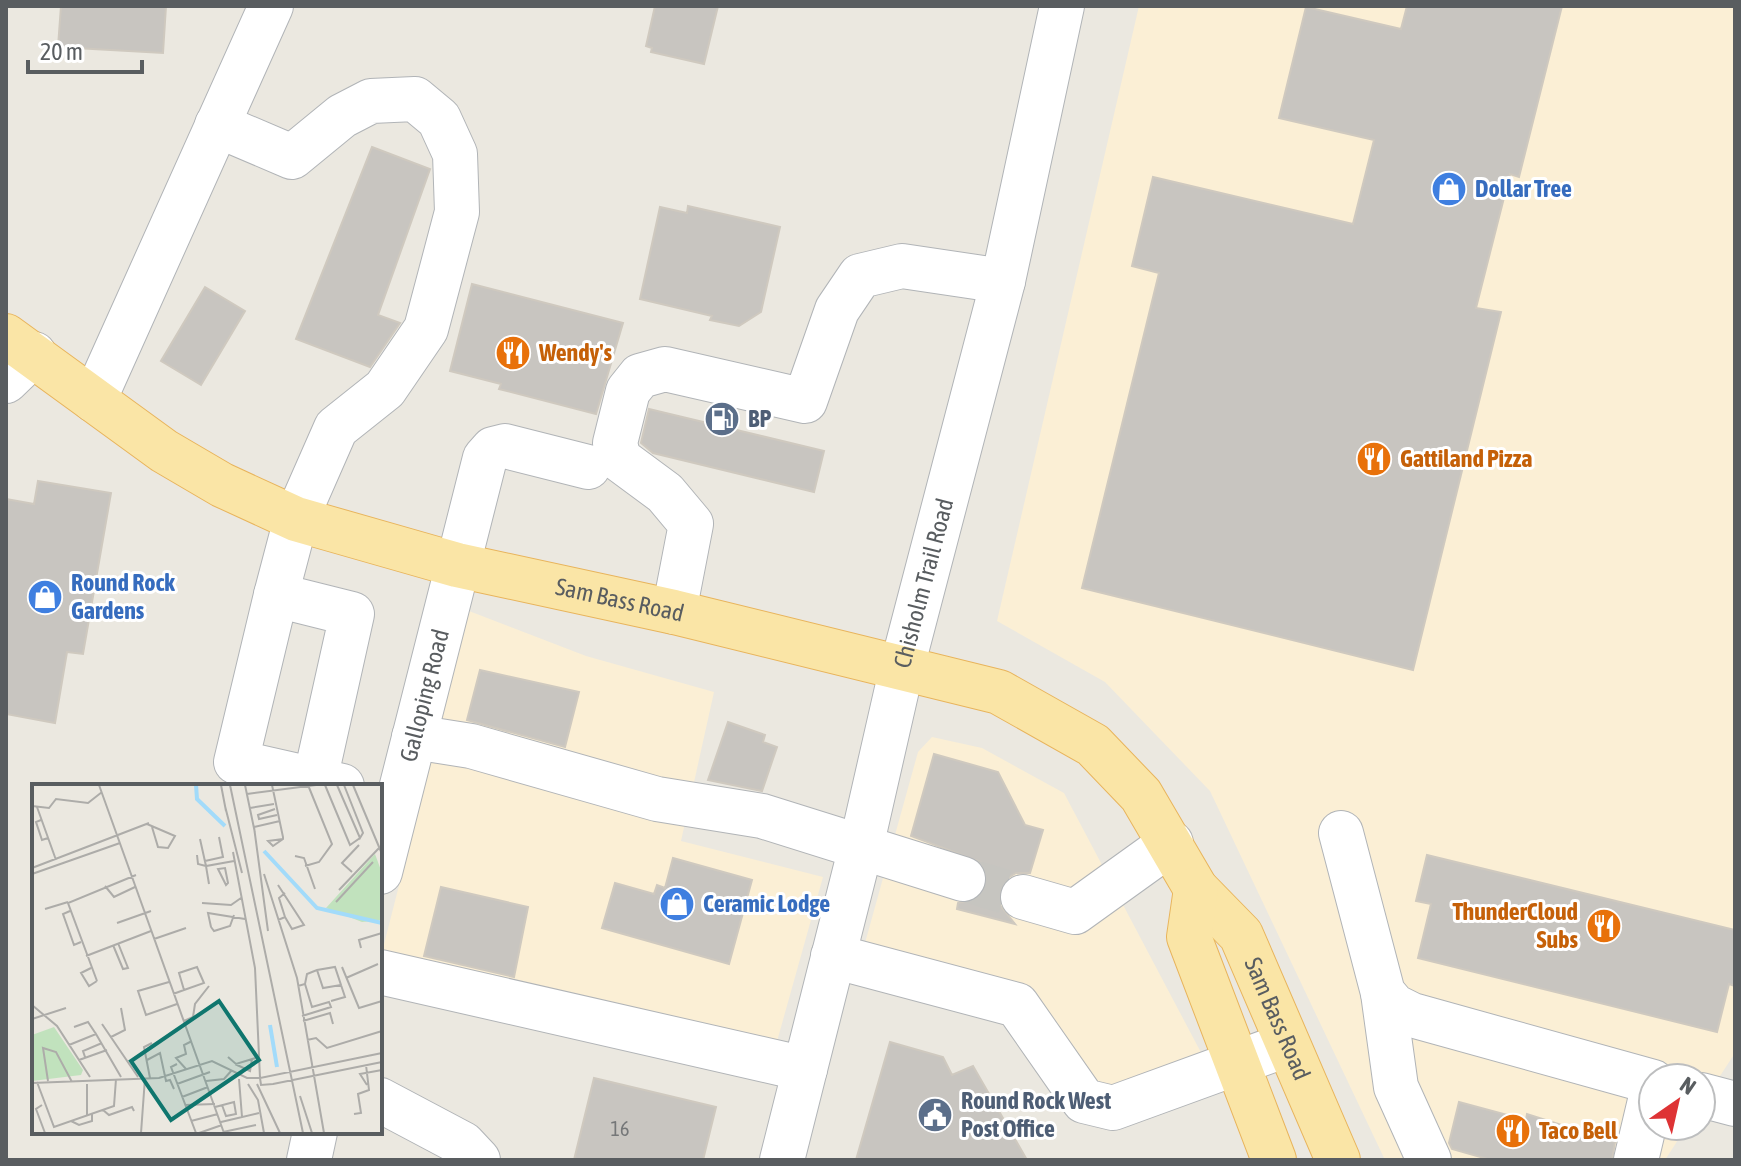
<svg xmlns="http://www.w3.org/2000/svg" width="1741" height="1166" viewBox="0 0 1741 1166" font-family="'Asap Condensed',sans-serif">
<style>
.commercial{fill:#fbefd5}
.building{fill:#c8c5c0;stroke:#cfc9bf;stroke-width:2}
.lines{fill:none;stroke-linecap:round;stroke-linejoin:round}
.minor-tunnel{stroke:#c6c5c0;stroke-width:44;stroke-dasharray:44 22;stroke-linecap:butt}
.minor-casing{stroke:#b1b4b7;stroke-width:46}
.major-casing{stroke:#e8b45c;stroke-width:46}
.minor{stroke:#fff;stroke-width:44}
.major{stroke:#fae5a6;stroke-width:44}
.labels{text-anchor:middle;stroke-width:6;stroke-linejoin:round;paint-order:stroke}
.number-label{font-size:20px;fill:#757778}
.shop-label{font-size:24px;font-weight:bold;fill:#366cbe;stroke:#fff;text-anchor:start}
.food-label{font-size:24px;font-weight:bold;fill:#c56008;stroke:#fff;text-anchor:start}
.service-label{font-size:24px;font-weight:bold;fill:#4e5e75;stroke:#fff;text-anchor:start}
.street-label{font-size:24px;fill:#595d60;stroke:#fff}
.inset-river{fill:none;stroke:#a2dbfa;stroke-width:4}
.inset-road{fill:none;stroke:#adaca9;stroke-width:2}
.view{fill:#0f766e;fill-opacity:0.15;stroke:#0f766e;stroke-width:4}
.inset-edge{fill:none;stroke:#595d60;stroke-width:4}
</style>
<rect width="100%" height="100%" fill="#ebe8e0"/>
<path class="commercial" d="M1139,6H1735V1053L1701,1105V1078H1653V1126H1687L1665,1160H1385L1210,791L1105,682L997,621Z
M469,611L586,656L714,692L681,841L823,877L776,1045L380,960Z
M932,737L982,748L1064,793L1206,1062L1096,1095L1017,989L865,943L918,752Z"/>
<path class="building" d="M61,6H166L163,53L58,47Z
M655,6H718L704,64L651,52L652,48L646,46Z
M1407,6H1562L1519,177L1510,174L1476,308L1501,312L1413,670L1082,588L1159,273L1132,266L1153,177L1353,224L1374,140L1279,118L1306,7L1401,29Z
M372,147L430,169L378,315L400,323L370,367L296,339Z
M688,206L780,227L761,312L739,326L710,320L712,316L640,299L660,207L687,213Z
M472,284L623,323L596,414L499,389L501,384L450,371Z
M205,287L245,311L201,385L161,361Z
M649,409L824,451L814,492L653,453L641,443Z
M38,481L111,493L83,654L67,652L55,723L6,714V499L34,504Z
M480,670L579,692L565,747L467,720Z
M728,722L765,735L763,742L777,747L762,791L708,780Z
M934,754L998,772L1025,825L1043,830L1030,873H1016L1006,879L999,889V904L1015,924L957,909L958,903L979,898L987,887V874L981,862L911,836Z
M1427,855L1735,930V986L1729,984L1717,1032L1418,958L1431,904L1416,901Z
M673,858L752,880L729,964L602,928L615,883L654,894L657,885L665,888Z
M441,887L528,907L514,977L424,956Z
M890,1042L943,1057L952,1075L973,1066L1027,1160H856Z
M594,1078L716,1107L703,1160H574Z
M1459,1102L1526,1120L1527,1114L1615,1142L1612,1160H1491L1452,1149L1449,1143Z"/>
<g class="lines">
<path class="minor-tunnel" d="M963,879L1023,897"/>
<defs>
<g id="minor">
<path d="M217,125L292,157L342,116L371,101L415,99L439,119L455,154L457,212L426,329L385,389L336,428L296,519L276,595L352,614L315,780"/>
<path d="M6,381L34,354"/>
<path d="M94,400L271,6"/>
<path d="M276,595L236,762L342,786"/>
<path d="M674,612L691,524L665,493L619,459L615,443L628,391L640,376L665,369L805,401L837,310L860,276L902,266L1003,281"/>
<path d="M414,737L471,746L657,799L762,816L963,879"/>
<path d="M1341,833L1383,993L1394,1006L1412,1015L1653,1082"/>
<path id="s1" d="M380,872L485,458L493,449L505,446L588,467"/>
<path d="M1023,897L1075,912L1171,843"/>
<path d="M833,956L1017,1005L1084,1101L1113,1108L1286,1045"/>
<path d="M380,972L805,1069"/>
<path d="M1383,993L1396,1087L1429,1160"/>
<path d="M1701,1095L1735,1104"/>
<path d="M380,1100L463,1144L478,1160"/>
<path d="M309,1160L315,1132"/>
<path id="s2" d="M782,1160L861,847L902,667L1003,281L1062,6"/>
<path d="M1636,1160L1653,1088"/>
</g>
<g id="major">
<path id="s3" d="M6,336L164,451L222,485L296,519L457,565L674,612L999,692L1093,745L1141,795L1196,889L1241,935L1338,1160"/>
<path d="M1196,889L1189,937L1274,1160"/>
</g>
</defs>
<use href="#minor" class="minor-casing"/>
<use href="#major" class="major-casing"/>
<use href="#minor" class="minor"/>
<use href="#major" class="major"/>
</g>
<defs>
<symbol id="shop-disc" viewBox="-11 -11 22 22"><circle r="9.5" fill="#3f7fe0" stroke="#fff"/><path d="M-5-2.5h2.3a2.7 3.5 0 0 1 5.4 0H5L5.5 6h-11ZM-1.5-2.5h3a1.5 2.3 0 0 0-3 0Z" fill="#fff"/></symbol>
<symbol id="restaurant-disc" viewBox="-11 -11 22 22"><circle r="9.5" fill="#e8710a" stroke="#fff"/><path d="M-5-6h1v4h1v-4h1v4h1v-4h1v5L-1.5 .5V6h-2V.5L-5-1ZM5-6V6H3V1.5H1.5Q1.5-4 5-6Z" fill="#fff"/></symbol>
<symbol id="fuel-disc" viewBox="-11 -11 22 22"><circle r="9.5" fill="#5c6f8a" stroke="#fff"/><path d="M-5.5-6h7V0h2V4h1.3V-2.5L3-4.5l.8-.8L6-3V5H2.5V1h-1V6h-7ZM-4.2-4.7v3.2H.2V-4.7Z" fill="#fff"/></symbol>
<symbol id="civic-disc" viewBox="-11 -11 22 22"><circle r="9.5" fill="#5c6f8a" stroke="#fff"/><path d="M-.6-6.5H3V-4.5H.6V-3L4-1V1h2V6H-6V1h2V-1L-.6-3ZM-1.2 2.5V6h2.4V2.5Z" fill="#fff"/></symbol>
</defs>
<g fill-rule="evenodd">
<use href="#shop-disc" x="1429" y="169" width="40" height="40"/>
<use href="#restaurant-disc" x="493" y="333" width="40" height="40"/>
<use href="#fuel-disc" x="702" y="399" width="40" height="40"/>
<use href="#restaurant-disc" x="1354" y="439" width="40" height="40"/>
<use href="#shop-disc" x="25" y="577" width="40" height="40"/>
<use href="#shop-disc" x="657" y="884" width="40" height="40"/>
<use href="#restaurant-disc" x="1584" y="906" width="40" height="40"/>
<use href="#civic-disc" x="915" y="1095" width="40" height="40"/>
<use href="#restaurant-disc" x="1493" y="1111" width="40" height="40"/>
</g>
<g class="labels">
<g class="number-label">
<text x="620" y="1136">16</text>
</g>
<g class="shop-label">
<text x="1475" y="197">Dollar Tree</text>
<text x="71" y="591">Round Rock<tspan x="71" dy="28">Gardens</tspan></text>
<text x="703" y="912">Ceramic Lodge</text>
</g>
<g class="food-label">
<text x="539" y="361">Wendy's</text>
<text x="1400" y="467">Gattiland Pizza</text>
<text x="1578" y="920" text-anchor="end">ThunderCloud<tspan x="1578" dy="28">Subs</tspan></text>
<text x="1539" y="1139">Taco Bell</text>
</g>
<g class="service-label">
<text x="748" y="427">BP</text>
<text x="961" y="1109">Round Rock West<tspan x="961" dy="28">Post Office</tspan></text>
</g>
<g class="street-label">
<text dy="8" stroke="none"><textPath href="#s2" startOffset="594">Chisholm Trail Road</textPath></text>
<text dy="8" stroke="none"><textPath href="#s3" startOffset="678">Sam Bass Road</textPath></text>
<text dy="8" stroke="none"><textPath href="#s1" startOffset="182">Galloping Road</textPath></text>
<text dy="8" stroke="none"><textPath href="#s3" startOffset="1510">Sam Bass Road</textPath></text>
</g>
</g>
<g transform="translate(32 784)">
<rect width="350" height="350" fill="#ebe8e0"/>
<path d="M343,70L350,89V136L330,138L294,124ZM22,243L51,286L49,291L0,297V251Z" fill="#c1e2bd"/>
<path class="inset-river" d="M164,1L165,15L193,42M232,67L285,124L350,139M238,241L245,283"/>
<path class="inset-road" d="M67,1L192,349M189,1L194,27M198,1L271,349M213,1L223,49M240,1L251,53V55L241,62L236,57L251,55M293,1L318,61L328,54M305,1L328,54L331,49L312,1M321,1L350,70M215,10L284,1M0,22L17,24L24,15L56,19L70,8M193,22L210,89M5,23L24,76M218,24L242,20M243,25L226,31L227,35L245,31M9,36L4,38L10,56L16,54M115,40L143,52L136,64L126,63L120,43M222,43L248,37M222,43L236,147M168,55L174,82L202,77M165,71L166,80L174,82L177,100M263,72L272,74L283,105M173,77L191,73L187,53M273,82L287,78L300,60L276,1M0,84L117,39M193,84L196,99L194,101L186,85ZM320,88L310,79L327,61M0,90L88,59M232,90L265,194L292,349M73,102L82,113L103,103M307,106L348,63M253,109L247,114L253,133M304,118L341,78M170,119L199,121L209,114M13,125L36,118M38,127L31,130L42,161L49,158M246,136L253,133L260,145L272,141L246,101M85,139L119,127M179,143L176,129L213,135M179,143L182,147L198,142L202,131M122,155L154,144M81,161L91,185L96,184L86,159M329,164L327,156L350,149M54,172L119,147M310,183L327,224L350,217M59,184L49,189L57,202L65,197M314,194L346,180M65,197L36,119L104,91M137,198L106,207L114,231L145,220M266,202L273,200L275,190L285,186L303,183L309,201L291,204L285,186M141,210L152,206L172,199L165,183L147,189L152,206M299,217L313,213L309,201M0,221L25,242L58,293M270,232L299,223L297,218L280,223L273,200M0,235L34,224M152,237L161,233L163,220L177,202M271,237L298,229L301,240M70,240L106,293M42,243L56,238L64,250M79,253L93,246L89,224M275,256L284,254L295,264L350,247M37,261L64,250L89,293M350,269L228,294L229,301L241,300L350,278M53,273L51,267L70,259M196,273L204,280L227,273M47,276L75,266M115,276L128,269L134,297L138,296L142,305M145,280L139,283L164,349M203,280L218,287L220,275M154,285L144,274L154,270L152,261L160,257M118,294L112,263L120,259M207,295L210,333M16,297L11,264L24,268L40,298M174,297L192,295L200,286M5,298L22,343L82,322L84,295M0,299L127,294L180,277L215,294H228L223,184L201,68M55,300V332M145,300L178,288M216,300L226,316L232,349M225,300L248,349M335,301L328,290L350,286M268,312L280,349M150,313L176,303M10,321L4,325L13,349M153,321L183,320M183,323L187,322L202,318L204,330L194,332L190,321M71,326L77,331L100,323L102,327M322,330L329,329L326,310L337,306L334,281M39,337L47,341L60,337V330M159,337L186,330M189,338L227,329M191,348L224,341M109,349L113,294M167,349L190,341"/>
<path class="view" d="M187,217L227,276L139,336L99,277Z"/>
<rect width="350" height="350" class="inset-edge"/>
</g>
<rect width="1741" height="1166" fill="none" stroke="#595d60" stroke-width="16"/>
<g transform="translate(1677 1102) rotate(34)"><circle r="38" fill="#ffffff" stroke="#bdbebf" stroke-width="2"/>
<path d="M0-6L14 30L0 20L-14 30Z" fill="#de3335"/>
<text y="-12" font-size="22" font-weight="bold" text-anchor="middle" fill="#595d60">N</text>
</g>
<path d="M28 60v12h114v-12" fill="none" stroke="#595d60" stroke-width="4"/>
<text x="40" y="60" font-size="24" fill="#595d60" stroke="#ffffff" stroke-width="6" paint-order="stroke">20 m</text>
</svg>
